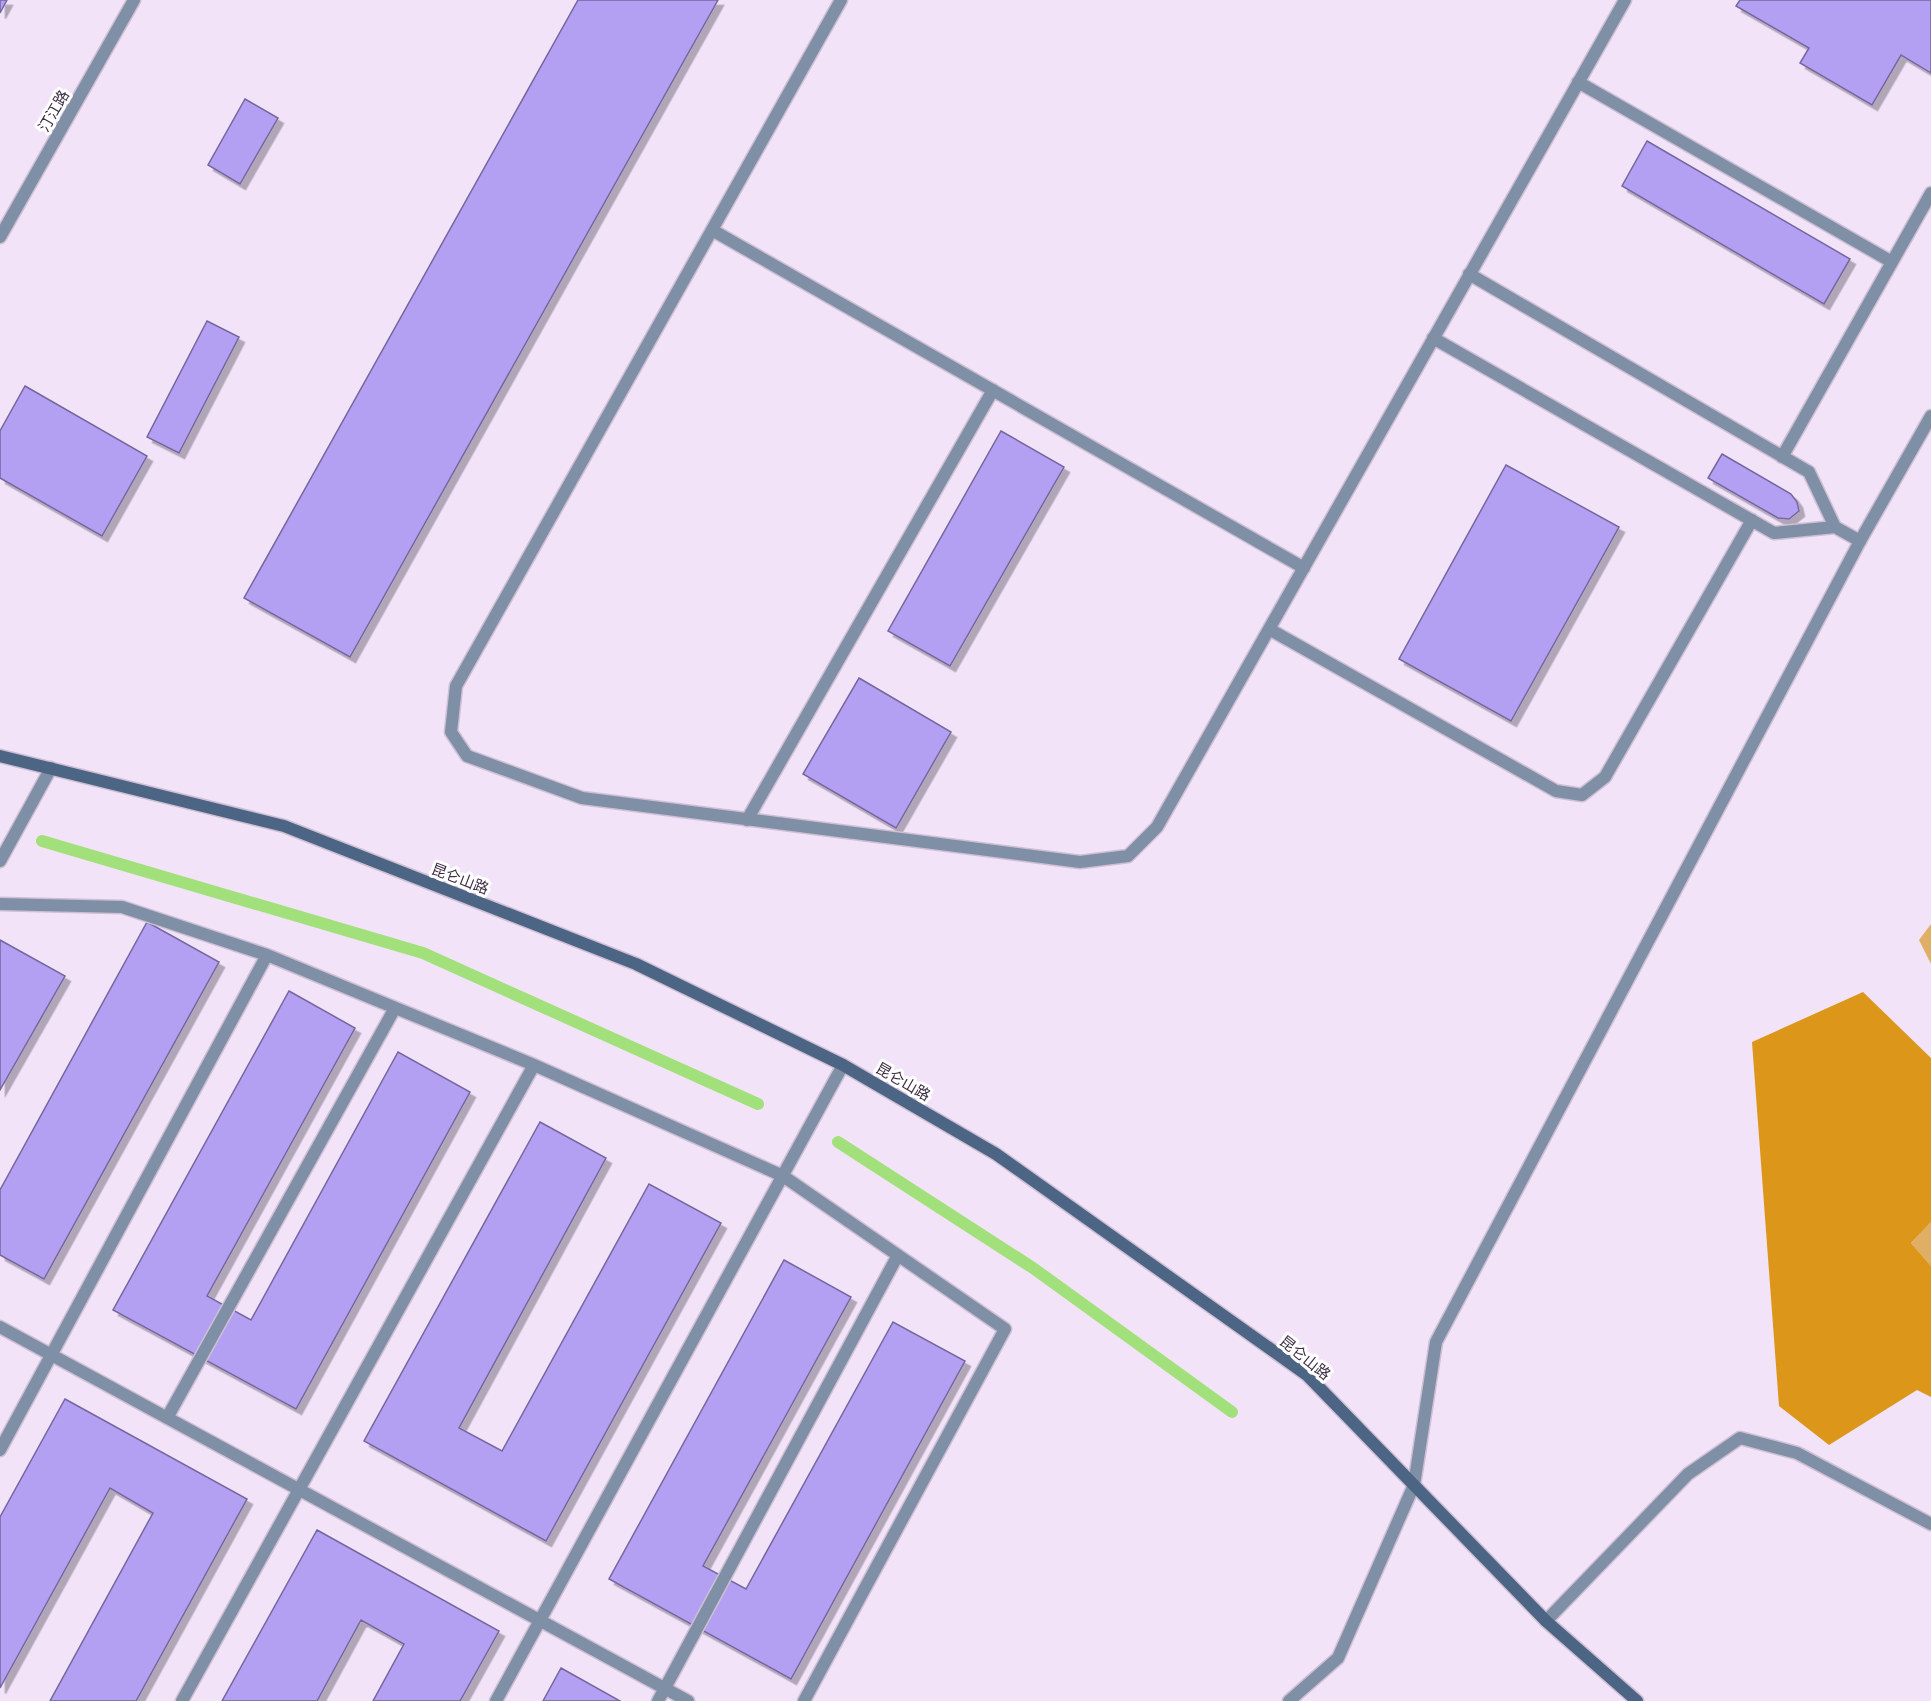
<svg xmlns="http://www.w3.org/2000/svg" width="1931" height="1701" viewBox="0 0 1931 1701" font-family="'Fira Sans','Noto Sans SC',sans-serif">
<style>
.green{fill:#e1ae65}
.forest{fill:#dc961a}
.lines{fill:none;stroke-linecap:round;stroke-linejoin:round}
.stream{stroke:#a2e07b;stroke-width:12}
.building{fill:#b4a0f2;stroke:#74679e;stroke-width:1.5;filter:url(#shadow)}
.lane-casing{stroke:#cebfd5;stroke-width:15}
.street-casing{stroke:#cebfd5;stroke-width:15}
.secondary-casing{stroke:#cebfd5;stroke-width:15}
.lane{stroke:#7f90a6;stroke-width:12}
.street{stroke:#7f90a6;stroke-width:12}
.secondary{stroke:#4d6584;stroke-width:12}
.labels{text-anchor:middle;stroke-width:6;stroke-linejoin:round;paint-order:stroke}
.street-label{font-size:15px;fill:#3d2e44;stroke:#fff}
</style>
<defs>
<filter id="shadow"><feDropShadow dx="5.5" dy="5.5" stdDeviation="0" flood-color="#0004"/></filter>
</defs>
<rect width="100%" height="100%" fill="#f2e3f9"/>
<path class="green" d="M1931,924V964L1919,940Z
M1931,1222V1266L1911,1243Z"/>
<path class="forest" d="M1863,992L1931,1058V1222L1911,1243L1931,1266V1397L1917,1390L1829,1445L1779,1406L1752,1042Z"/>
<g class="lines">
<path class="stream" d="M42,841L423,953L758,1104
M838,1142L1033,1268L1232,1412"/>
</g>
<path class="building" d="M0,0H7L0,13Z
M578,0H718L350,657L244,598Z
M1740,0H1931V73L1901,55L1872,105L1800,63L1809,48L1736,6Z
M245,99L278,118L240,184L208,165Z
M1647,141L1850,259L1824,304L1622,186Z
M207,321L239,337L179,453L147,437Z
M25,386L147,456L102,536L0,478V431Z
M1001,431L1064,467L950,666L888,631Z
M1722,454L1791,494L1797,502L1799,511L1789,519L1778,518L1708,478Z
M1506,465L1619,527L1511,721L1399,659Z
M859,678L951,732L896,828L803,774Z
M147,922L219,962L44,1279L0,1255V1190Z
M0,940L65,976L0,1090Z
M289,991L355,1028L207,1296L251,1320L398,1052L470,1092L296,1409L113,1310Z
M540,1122L606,1158L459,1428L502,1451L649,1184L721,1223L546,1541L364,1441Z
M784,1260L851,1297L703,1566L746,1589L893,1322L965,1361L791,1679L609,1579Z
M65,1399L247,1499L136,1701H50L153,1513L110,1488L0,1688V1517Z
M317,1530L499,1631L460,1701H373L404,1644L361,1620L317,1701H222Z
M561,1668L620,1701H543Z"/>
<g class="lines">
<defs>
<path id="lane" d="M841,0L456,686L451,732L467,756L582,798L1080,862L1128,856L1157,827L1625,0
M1578,82L1892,262
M712,230L1304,568
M1469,274L1809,472L1835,527
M1433,338L1774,533L1835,527L1860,541
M1782,457L1931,193
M1269,629L1556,791L1582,795L1605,777L1752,520
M747,820L993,390
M0,861L51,768
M0,904L122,907L267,955L534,1065L783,1176L1005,1329L804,1701
M0,1327L688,1701
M167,1418L395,1008
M0,1450L267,955
M182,1701L534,1065
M496,1701L843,1065
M658,1701L898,1255
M1289,1701L1338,1658L1414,1485"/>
<path id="street" d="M0,237L134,0
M1414,1485L1436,1342L1860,541L1931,416
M1546,1621L1688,1474L1740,1438L1797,1453L1931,1524"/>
<path id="secondary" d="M0,756L284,826L636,964L843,1065L996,1154L1307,1375L1546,1621L1637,1701"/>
</defs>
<use href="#lane" class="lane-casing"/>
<use href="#street" class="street-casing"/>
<use href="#secondary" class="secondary-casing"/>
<use href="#lane" class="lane"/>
<use href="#street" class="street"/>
<use href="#secondary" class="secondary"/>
</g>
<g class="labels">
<g class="street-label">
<text transform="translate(54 111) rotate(-60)" y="5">汀江路</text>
<text transform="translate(460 879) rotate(21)" y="5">昆仑山路</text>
<text transform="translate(903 1082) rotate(30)" y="5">昆仑山路</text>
<text transform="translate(1305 1358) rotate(39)" y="5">昆仑山路</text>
</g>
</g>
</svg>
